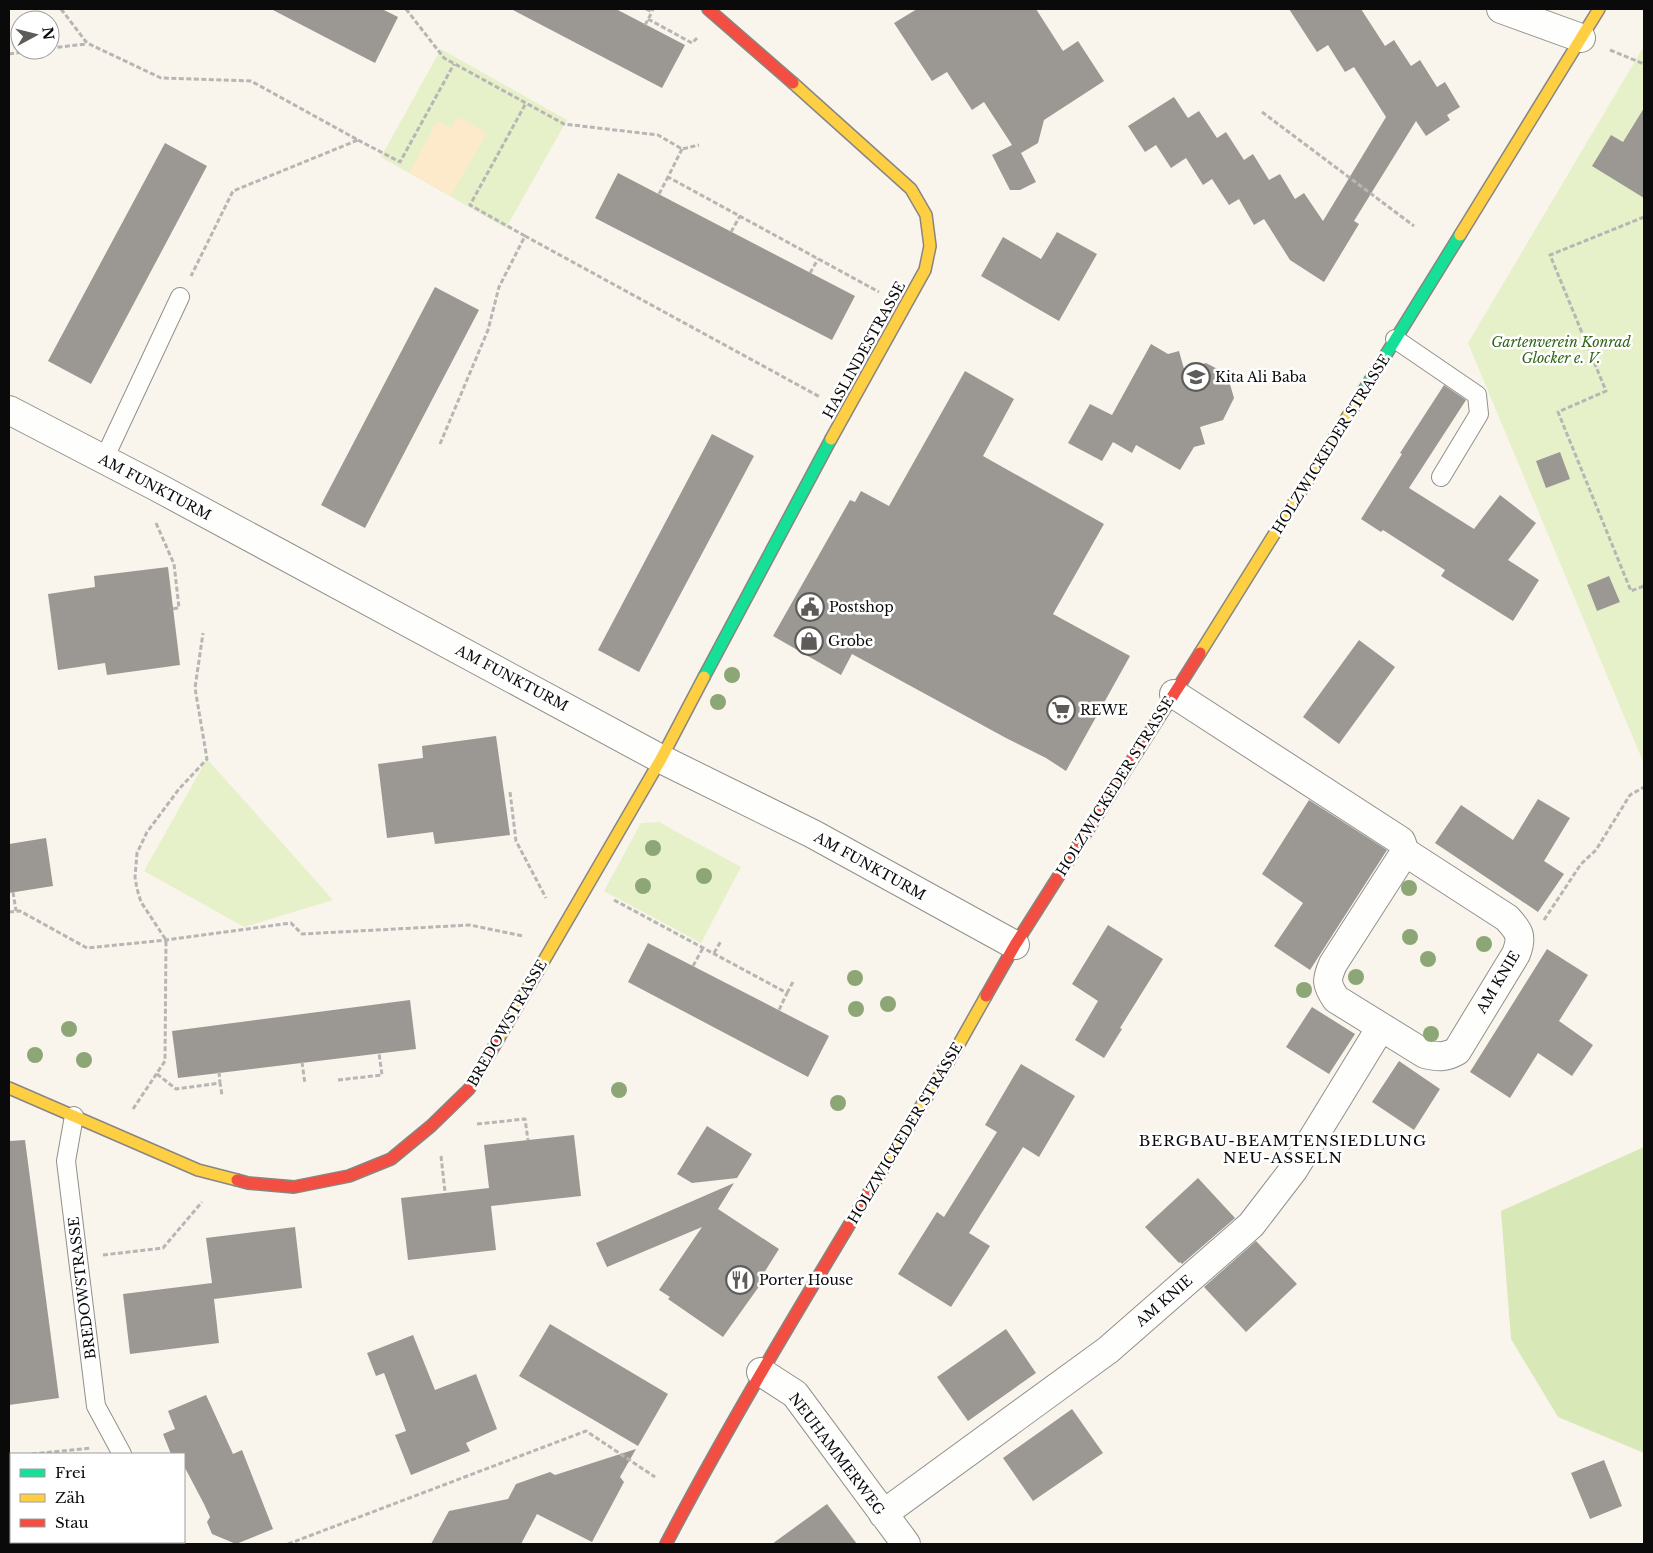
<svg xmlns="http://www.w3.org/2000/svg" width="1653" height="1553" viewBox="0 0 1653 1553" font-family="'Libre Baskerville',serif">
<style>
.green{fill:#e6f0c9}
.forest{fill:#d8e8b7}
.sand{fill:#fceaca}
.building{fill:#9b9893}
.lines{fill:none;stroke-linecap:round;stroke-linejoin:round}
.lane-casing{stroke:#92908c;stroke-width:20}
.street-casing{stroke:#92908c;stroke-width:30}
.fast-casing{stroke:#888682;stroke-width:14}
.slow-casing{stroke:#888682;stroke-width:14}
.jam-casing{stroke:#888682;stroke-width:14}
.path{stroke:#b7b6b5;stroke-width:3;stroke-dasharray:5 2.5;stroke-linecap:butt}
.lane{stroke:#fefefc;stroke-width:18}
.street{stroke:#fefefc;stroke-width:28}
.fast{stroke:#16e098;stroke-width:11}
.slow{stroke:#ffcf43;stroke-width:11}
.jam{stroke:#f24e42;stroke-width:11}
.tree{fill:#8ca676}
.labels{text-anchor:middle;stroke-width:5;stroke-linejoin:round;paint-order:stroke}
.park-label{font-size:14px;font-style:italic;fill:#326516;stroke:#fff}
.street-label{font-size:14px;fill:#0a0a0a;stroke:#fff}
.poi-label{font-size:14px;fill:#0a0a0a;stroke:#fff;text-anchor:start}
.neighbourhood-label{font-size:15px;letter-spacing:1px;fill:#0a0a0a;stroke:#fff}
</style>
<rect width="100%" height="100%" fill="#f9f5ec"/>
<path class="green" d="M1644,46V764L1468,343Z
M441,49L567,120L506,228L381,157Z
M207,759L333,900L244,927L144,871Z
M659,822L741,867L701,943L604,891L641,823Z"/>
<path class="forest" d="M1644,1147V1453L1558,1417L1511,1339L1501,1211Z"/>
<path class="sand" d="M458,117L487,133L451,196L409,173L437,121L451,128Z"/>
<path class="building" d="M271,9H382L398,17L375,63Z
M511,9H616L685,45L662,88Z
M917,9H1036L1063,51L1078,41L1104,81L1044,120L1038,143L1021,153L1036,182L1020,190H1010L992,155L1012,145L984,102L972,110L947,72L932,81L894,23Z
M1289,9H1361L1385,46L1394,40L1411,66L1420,60L1437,87L1445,82L1460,107L1447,115L1450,120L1426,136L1416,121L1354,221L1359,224L1324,282L1290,260L1264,219L1254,225L1239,199L1229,205L1212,179L1203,185L1186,158L1171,168L1156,145L1145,152L1128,126L1174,97L1188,118L1199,111L1217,138L1226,132L1244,160L1253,154L1269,180L1280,174L1295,199L1304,193L1323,221L1386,117L1354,67L1345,72L1328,45L1317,52Z
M1644,108V198L1592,166L1611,135L1623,142Z
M165,143L207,166L91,384L48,361Z
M618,173L855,296L832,340L595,218Z
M1057,232L1097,254L1059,321L981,276L1003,237L1041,259Z
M435,287L479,310L365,528L321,505Z
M1151,344L1168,354L1179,351L1184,369L1206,363L1227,374L1234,398L1223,420L1200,427L1205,444L1194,447L1180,470L1136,445L1132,453L1113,442L1102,461L1068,443L1090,404L1112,415Z
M965,371L1014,399L983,456L1104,524L1053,614L1130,656L1066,771L1046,758L1006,738L852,654L841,675L773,636L850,500L855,502L861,491L889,506Z
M1444,385L1466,400L1409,488L1474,529L1500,495L1536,523L1508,560L1539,580L1513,621L1441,576L1445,570L1383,530L1381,532L1361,519L1402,454L1400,453Z
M712,434L754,456L639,672L598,650Z
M1560,452L1570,479L1546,488L1536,461Z
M168,567L180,665L107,675L105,663L58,670L48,594L95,587L94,576Z
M1609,576L1620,602L1597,611L1587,585Z
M1359,640L1395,667L1339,744L1303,717Z
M496,736L510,835L435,844L433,832L387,838L378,764L423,758L422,746Z
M1538,799L1570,818L1544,861L1564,874L1538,912L1435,843L1461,805L1513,840Z
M1309,800L1387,850L1310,970L1274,946L1303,903L1262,874Z
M46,838L53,886L9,893V844Z
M1108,925L1163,959L1120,1028L1122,1029L1104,1058L1075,1040L1098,1001L1072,984Z
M648,943L829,1036L808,1077L628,982Z
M1547,949L1588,975L1559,1021L1593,1045L1572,1076L1538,1053L1510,1098L1470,1072Z
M410,1000L416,1049L178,1078L172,1031Z
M1312,1007L1355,1034L1329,1074L1286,1047Z
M1399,1061L1440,1089L1414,1130L1372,1102Z
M1021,1064L1075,1096L1039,1157L1023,1147L969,1233L990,1246L951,1307L898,1274L937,1212L944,1217L997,1132L985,1125Z
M707,1126L752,1154L737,1178L692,1183L677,1174Z
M574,1135L581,1196L491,1206L496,1250L408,1260L401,1198L489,1188L484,1145Z
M25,1140L59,1398L9,1405V1141Z
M1198,1178L1235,1218L1182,1264L1180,1262L1179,1263L1145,1227Z
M734,1183L718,1209L779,1249L762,1276L765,1278L723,1337L668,1299L670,1297L659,1290L702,1227L607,1267L596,1243Z
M295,1227L302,1288L214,1299L219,1343L130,1354L123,1294L212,1283L206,1238Z
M1256,1241L1297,1284L1246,1332L1204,1287Z
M550,1324L668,1394L638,1446L519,1376Z
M1006,1329L1036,1373L968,1421L937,1377Z
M413,1335L435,1390L476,1374L497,1429L466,1443L470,1451L411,1475L395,1435L406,1431L384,1373L376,1376L367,1353Z
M206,1395L233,1454L242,1450L273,1529L236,1544L212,1534L207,1522L210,1517L204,1504L184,1466V1454H171L163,1434L175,1429L168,1411Z
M1072,1409L1103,1453L1033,1501L1003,1458Z
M636,1449L620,1477L624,1482L592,1542L537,1514L521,1544H431L449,1511L508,1499L516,1484L550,1472L555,1475Z
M1604,1460L1622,1506L1590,1519L1571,1473Z
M827,1504L857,1544H772Z"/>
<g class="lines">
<defs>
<path id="lane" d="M1395,339L1477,395L1479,414L1441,477
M104,459L180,297
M74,1116L66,1161L96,1406L122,1454
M170,1542L171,1544"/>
<path id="street" d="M1501,9L1581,38
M9,410L157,487L661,759L813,834L1015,945
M1174,694L1401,841L1405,852
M1405,852L1507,918C1519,931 1523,936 1516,954L1457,1051C1445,1058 1438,1057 1425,1054L1336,999C1326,984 1326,980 1333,964Z
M761,1372L795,1394L906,1544
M883,1514L1108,1350L1251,1225L1294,1169L1381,1027"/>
<path id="fast" d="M1361,395L1460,235
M704,677L831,439"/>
<path id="slow" d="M793,83L911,189L926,215L930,246L925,270L831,439
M1460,235L1599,9
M1200,653L1361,395
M496,1043L661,759L704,677
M9,1088L198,1170L237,1180
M872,1187L959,1044L986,996"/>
<path id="jam" d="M708,9L793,83
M986,996L1015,945L1200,653
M237,1180L248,1183L294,1187L349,1176L391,1159L431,1126L469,1089L496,1043
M666,1544C730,1422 801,1305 872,1187"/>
</defs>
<use href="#lane" class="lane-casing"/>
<use href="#street" class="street-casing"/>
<use href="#fast" class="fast-casing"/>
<use href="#slow" class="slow-casing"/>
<use href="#jam" class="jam-casing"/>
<path class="path" d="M61,9L87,43L161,78L251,81L358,140L233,191L191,276
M406,9L444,58L564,124L658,135L682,149L699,145
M646,9L652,12L653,9
M648,19L692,43L697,38
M645,25L652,12
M50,48L87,44
M1610,50L1644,64
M9,54L39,50
M1262,112L1414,226
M358,140L400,162L454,64
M682,149L668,177L879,292
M659,194L668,177
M1644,217L1550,255L1606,391L1558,412L1631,591L1644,586
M731,232L740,216
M525,236L470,205L526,103
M810,273L818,259
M440,444L488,330L499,287L525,236L820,397
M156,523L174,564L179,608L170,609
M510,792L516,841L546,898
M13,892L16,911
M614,900L787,993L779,1010
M9,912L20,911L87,948L166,940L291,923L302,934L470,925L523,936
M1544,920L1581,864L1596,850L1630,795L1644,787
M714,953L721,941
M693,966L703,948
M787,993L794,980
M302,1062L305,1084
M219,1072L220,1083
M157,1074L176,1089L220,1083L222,1095
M338,1080L382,1075L379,1053
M133,1109L165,1061L166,940L141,902L137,889L135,877L137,853L147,832L179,789L207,759L195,688L203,633
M477,1124L525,1119L528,1140
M441,1156L445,1192
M103,1255L163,1248L202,1202
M32,1454L91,1448
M9,1457L11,1456
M288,1544L586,1431L655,1477"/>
<use href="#lane" class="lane"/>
<use href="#street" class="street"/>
<use href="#fast" class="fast"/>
<use href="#slow" class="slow"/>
<use href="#jam" class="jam"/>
</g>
<g class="tree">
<circle cx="732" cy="675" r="8"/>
<circle cx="718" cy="702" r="8"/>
<circle cx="653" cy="848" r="8"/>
<circle cx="704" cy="876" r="8"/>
<circle cx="643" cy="886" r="8"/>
<circle cx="1409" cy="888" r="8"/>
<circle cx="1410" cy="937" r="8"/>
<circle cx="1484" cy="944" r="8"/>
<circle cx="1428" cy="959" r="8"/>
<circle cx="1356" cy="977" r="8"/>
<circle cx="855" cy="978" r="8"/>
<circle cx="1304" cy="990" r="8"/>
<circle cx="888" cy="1004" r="8"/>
<circle cx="856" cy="1009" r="8"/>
<circle cx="69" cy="1029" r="8"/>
<circle cx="1431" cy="1034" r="8"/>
<circle cx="35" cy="1055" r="8"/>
<circle cx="84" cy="1060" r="8"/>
<circle cx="619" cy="1090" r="8"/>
<circle cx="838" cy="1103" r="8"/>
</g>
<defs>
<symbol id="school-ring" viewBox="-11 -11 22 22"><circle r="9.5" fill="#fff" stroke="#5e5c59" stroke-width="1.5"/><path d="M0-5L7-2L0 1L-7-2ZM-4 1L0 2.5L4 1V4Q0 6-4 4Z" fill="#5e5c59"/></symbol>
<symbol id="civic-ring" viewBox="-11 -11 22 22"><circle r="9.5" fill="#fff" stroke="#5e5c59" stroke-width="1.5"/><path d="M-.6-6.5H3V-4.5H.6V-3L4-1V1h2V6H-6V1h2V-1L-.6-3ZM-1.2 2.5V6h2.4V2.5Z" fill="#5e5c59"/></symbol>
<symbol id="shop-ring" viewBox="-11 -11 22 22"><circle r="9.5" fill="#fff" stroke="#5e5c59" stroke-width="1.5"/><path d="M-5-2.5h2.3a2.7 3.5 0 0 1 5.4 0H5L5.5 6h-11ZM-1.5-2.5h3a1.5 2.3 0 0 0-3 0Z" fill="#5e5c59"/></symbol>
<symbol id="supermarket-ring" viewBox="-11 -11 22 22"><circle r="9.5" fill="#fff" stroke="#5e5c59" stroke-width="1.5"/><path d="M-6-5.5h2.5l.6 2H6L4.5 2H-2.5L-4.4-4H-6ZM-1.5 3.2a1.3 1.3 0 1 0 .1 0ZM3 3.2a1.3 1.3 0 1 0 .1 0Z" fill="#5e5c59"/></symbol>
<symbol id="restaurant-ring" viewBox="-11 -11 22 22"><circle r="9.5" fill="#fff" stroke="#5e5c59" stroke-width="1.5"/><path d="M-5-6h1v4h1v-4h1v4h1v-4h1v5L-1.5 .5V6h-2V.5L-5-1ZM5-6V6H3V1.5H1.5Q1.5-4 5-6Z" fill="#5e5c59"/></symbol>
</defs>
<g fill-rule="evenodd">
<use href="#school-ring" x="1180" y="361" width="32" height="32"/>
<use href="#civic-ring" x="794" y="591" width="32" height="32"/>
<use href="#shop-ring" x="793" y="625" width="32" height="32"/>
<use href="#supermarket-ring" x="1045" y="694" width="32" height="32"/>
<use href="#restaurant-ring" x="724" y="1264" width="32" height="32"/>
</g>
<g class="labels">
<g class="park-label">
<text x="1561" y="347">Gartenverein Konrad<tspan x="1561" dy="16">Glocker e. V.</tspan></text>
</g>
<g class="street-label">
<text transform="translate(864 350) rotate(-61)" y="5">HASLINDESTRASSE</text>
<text transform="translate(1331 444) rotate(-58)" y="5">HOLZWICKEDER STRASSE</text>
<text transform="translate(155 487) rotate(28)" y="5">AM FUNKTURM</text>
<text transform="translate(512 678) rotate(28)" y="5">AM FUNKTURM</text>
<text transform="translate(1115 786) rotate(-58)" y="5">HOLZWICKEDER STRASSE</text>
<text transform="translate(870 866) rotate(29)" y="5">AM FUNKTURM</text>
<text transform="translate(1498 982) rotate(-59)" y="5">AM KNIE</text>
<text transform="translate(507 1023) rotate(-60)" y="5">BREDOWSTRASSE</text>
<text transform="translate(905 1133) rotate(-59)" y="5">HOLZWICKEDER STRASSE</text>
<text transform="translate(82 1288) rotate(-97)" y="5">BREDOWSTRASSE</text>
<text transform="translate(1164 1301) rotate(-41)" y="5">AM KNIE</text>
<text transform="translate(837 1454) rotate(53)" y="5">NEUHAMMERWEG</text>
</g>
<g class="poi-label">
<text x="1215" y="382">Kita Ali Baba</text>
<text x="829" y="612">Postshop</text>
<text x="828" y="646">Grobe</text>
<text x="1080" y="715">REWE</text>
<text x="759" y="1285">Porter House</text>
</g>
<g class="neighbourhood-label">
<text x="1283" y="1146">BERGBAU-BEAMTENSIEDLUNG<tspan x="1283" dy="17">NEU-ASSELN</tspan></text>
</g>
</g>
<rect width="1653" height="1553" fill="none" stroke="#0a0a0a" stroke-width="20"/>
<rect x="10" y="1453" width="175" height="90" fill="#ffffff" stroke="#9d9d9d"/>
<rect x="20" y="1469" width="25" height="8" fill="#16e098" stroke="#9d9d9d"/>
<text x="55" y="1478" font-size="15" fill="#0a0a0a">Frei</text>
<rect x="20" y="1494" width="25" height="8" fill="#ffcf43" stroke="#9d9d9d"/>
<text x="55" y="1503" font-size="15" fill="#0a0a0a">Zäh</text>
<rect x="20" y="1519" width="25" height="8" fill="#f24e42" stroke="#9d9d9d"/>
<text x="55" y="1528" font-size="15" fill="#0a0a0a">Stau</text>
<g transform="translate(35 35) rotate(83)"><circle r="24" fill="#ffffff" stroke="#9d9d9d"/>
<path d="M0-4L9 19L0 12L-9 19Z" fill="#5e5c59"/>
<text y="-8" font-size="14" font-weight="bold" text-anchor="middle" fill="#0a0a0a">N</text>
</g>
</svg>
